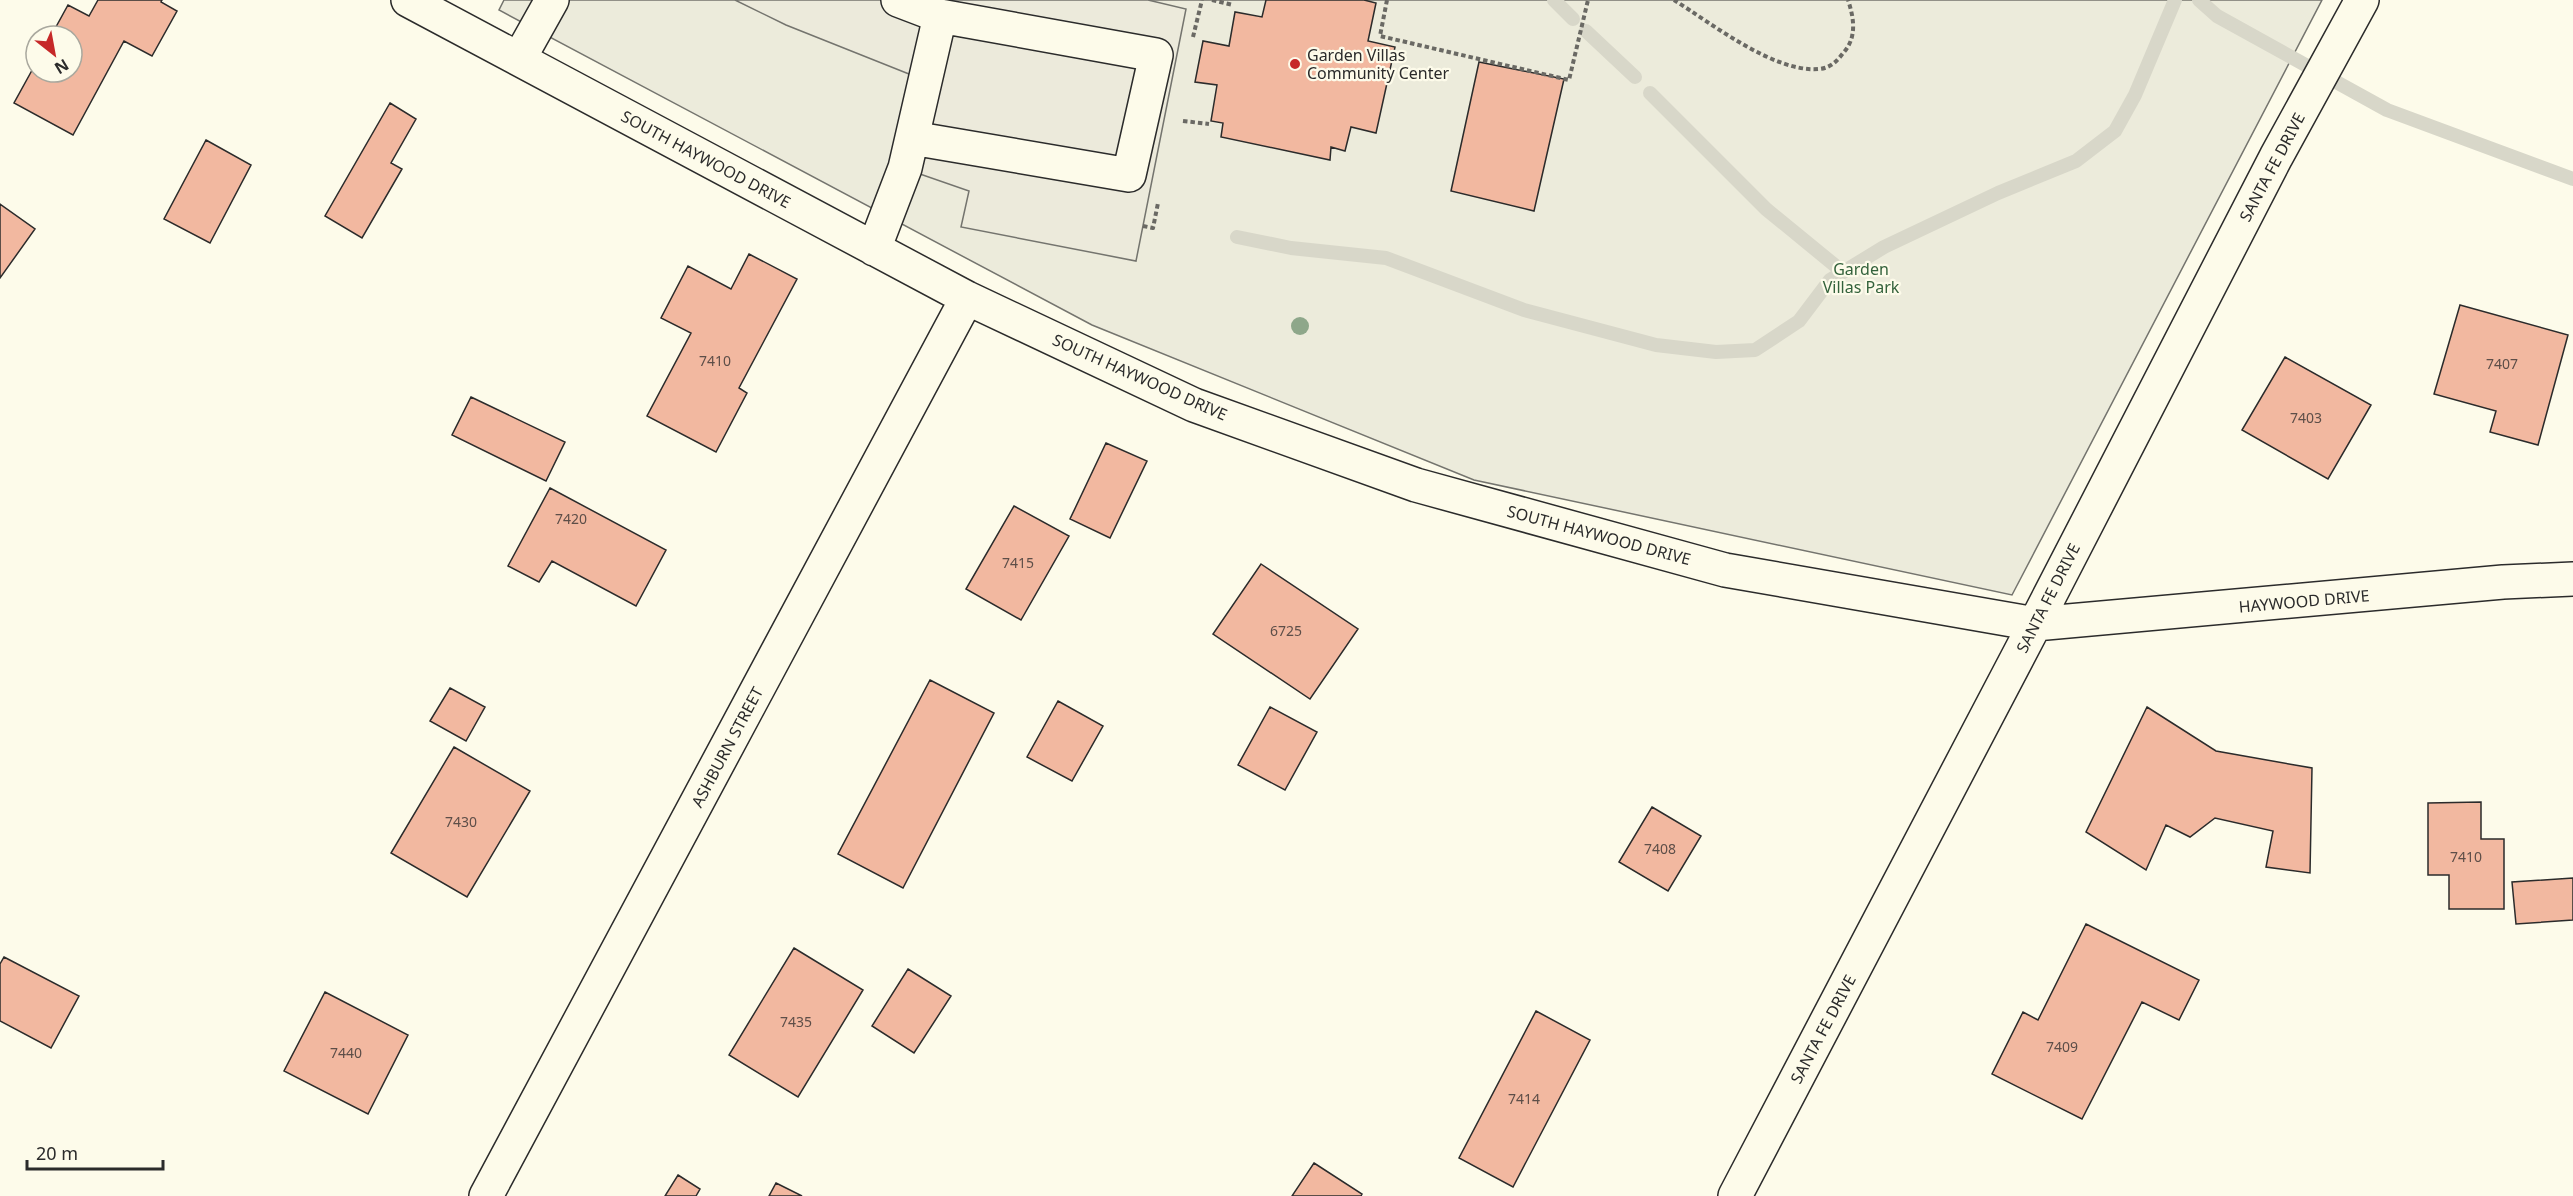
<svg xmlns="http://www.w3.org/2000/svg" width="2573" height="1196" viewBox="0 0 2573 1196" font-family="'Noto Sans',sans-serif">
<style>
.green{fill:#ecebdb;stroke:#74746e;stroke-width:1.5}
.parking{fill:#eceadb;stroke:#74746e;stroke-width:1.5}
.lines{fill:none;stroke-linecap:round;stroke-linejoin:round}
.stream{stroke:#d8d7c9;stroke-width:14}
.building{fill:#f2b8a0;stroke:#2b2b2b;stroke-width:1.5}
.minor-casing{stroke:#2b2b2b;stroke-width:36}
.path{stroke:#6a6964;stroke-width:4;stroke-dasharray:4.5 3;stroke-linecap:butt}
.minor{stroke:#fdfbea;stroke-width:33}
.tree{fill:#8ea78a}
.poi-dot{fill:#c62828;stroke:#fdfbea;stroke-width:2}
.labels{text-anchor:middle;stroke-width:4.5;stroke-linejoin:round;paint-order:stroke}
.number-label{font-size:14px;fill:#5d4e48}
.poi-label{font-size:16px;fill:#2b2b2b;stroke:#fdfbea;text-anchor:start}
.street-label{font-size:16px;fill:#2b2b2b;stroke:#fdfbea}
.park-label{font-size:16px;fill:#34623c;stroke:#fdfbea}
</style>
<rect width="100%" height="100%" fill="#fdfbea"/>
<path class="green" d="M504,0H2322L2012,595L1474,480L1092,325L499,10Z"/>
<path class="parking" d="M735,0H1148L1186,9L1136,261L961,227L969,191L894,165L914,76L786,25Z"/>
<g class="lines">
<path class="stream" d="M1554,0L1573,19
M2199,0L2217,16L2387,110L2573,179
M1586,31L1635,77
M1650,93L1766,209L1843,272
M1237,237L1291,248L1386,258L1524,310L1656,345L1716,352L1755,350L1799,321L1830,280L1884,247L1998,193L2076,161L2115,131L2135,95L2175,0"/>
</g>
<path class="building" d="M98,0H162L161,2L177,11L152,56L124,41L73,135L14,103L36,63V72H72V36H51L68,5L89,16Z
M1266,0H1364L1376,3L1368,41L1395,47L1376,133L1351,127L1345,151L1331,147L1330,160L1221,137L1223,123L1211,121L1217,85L1195,82L1203,41L1229,46L1235,12L1262,17Z
M1479,62L1564,79L1534,211L1451,191Z
M390,103L416,119L391,163L402,169L362,238L325,216Z
M206,140L251,165L210,243L164,219Z
M0,204L35,229L0,278Z
M749,254L797,279L739,388L747,393L716,452L647,416L691,333L661,318L688,266L731,289Z
M2460,305L2568,335L2538,445L2490,432L2496,411L2434,394Z
M2285,357L2371,405L2328,479L2242,430Z
M471,397L565,442L546,481L452,435Z
M1106,443L1147,461L1110,538L1070,519Z
M550,488L666,550L636,606L552,561L539,582L508,566Z
M1014,506L1069,536L1021,620L966,589Z
M1261,564L1358,629L1310,699L1213,634Z
M930,680L994,713L903,888L838,854Z
M450,688L485,707L466,741L430,721Z
M1058,701L1103,726L1072,781L1027,757Z
M1270,707L1317,732L1285,790L1238,765Z
M2147,707L2216,751L2312,768L2310,873L2266,867L2273,831L2215,818L2190,837L2166,825L2146,870L2086,832Z
M454,747L530,791L467,897L391,853Z
M2481,802V839H2504V909H2449V875H2428V803Z
M1652,807L1701,836L1668,891L1619,862Z
M2573,878V920L2516,924L2512,882Z
M2086,924L2199,980L2179,1020L2142,1002L2082,1119L1992,1074L2023,1012L2038,1020Z
M794,948L863,990L798,1097L729,1055Z
M4,957L79,996L51,1048L0,1021V964Z
M908,969L951,996L914,1053L872,1026Z
M325,992L408,1035L368,1114L284,1071Z
M1536,1011L1590,1040L1513,1187L1459,1158Z
M1314,1163L1362,1194L1361,1196H1292Z
M678,1175L700,1189L696,1196H665Z
M776,1183L802,1196H769Z"/>
<g class="lines">
<defs>
<path id="minor" d="M408,0L967,298L1194,405L1416,485L1725,570L2035,624L2503,582L2573,579
M898,0L940,16L1156,55L1129,175L912,138
M519,59L552,0
M874,249L905,168L940,16
M486,1196L967,298
M1735,1196L2035,624L2276,157L2362,0"/>
</defs>
<use href="#minor" class="minor-casing"/>
<path class="path" d="M1212,0L1233,5
M1387,0L1380,36L1569,80L1588,0
M1674,0C1711,23 1774,73 1819,69C1831,68 1837,61 1844,52C1857,37 1854,18 1848,0
M1193,37L1202,0
M1183,121L1209,124
M1143,226L1153,228L1158,203"/>
<use href="#minor" class="minor"/>
</g>
<circle class="tree" cx="1300" cy="326" r="9"/>
<circle class="poi-dot" cx="1295" cy="64" r="6"/>
<g class="labels">
<g class="number-label">
<text x="715" y="366">7410</text>
<text x="2502" y="369">7407</text>
<text x="2306" y="423">7403</text>
<text x="571" y="524">7420</text>
<text x="1018" y="568">7415</text>
<text x="1286" y="636">6725</text>
<text x="461" y="827">7430</text>
<text x="1660" y="854">7408</text>
<text x="2466" y="862">7410</text>
<text x="796" y="1027">7435</text>
<text x="2062" y="1052">7409</text>
<text x="346" y="1058">7440</text>
<text x="1524" y="1104">7414</text>
</g>
<g class="poi-label">
<text x="1307" y="61">Garden Villas<tspan x="1307" dy="18">Community Center</tspan></text>
</g>
<g class="street-label">
<text transform="translate(706 159) rotate(28)" y="6">SOUTH HAYWOOD DRIVE</text>
<text transform="translate(2272 167) rotate(-62)" y="6">SANTA FE DRIVE</text>
<text transform="translate(1140 377) rotate(24)" y="6">SOUTH HAYWOOD DRIVE</text>
<text transform="translate(1599 535) rotate(15)" y="6">SOUTH HAYWOOD DRIVE</text>
<text transform="translate(2048 598) rotate(-63)" y="6">SANTA FE DRIVE</text>
<text transform="translate(2304 601) rotate(-5)" y="6">HAYWOOD DRIVE</text>
<text transform="translate(727 747) rotate(-62)" y="6">ASHBURN STREET</text>
<text transform="translate(1823 1029) rotate(-62)" y="6">SANTA FE DRIVE</text>
</g>
<g class="park-label">
<text x="1861" y="275">Garden<tspan x="1861" dy="18">Villas Park</tspan></text>
</g>
</g>
<g transform="translate(54 54) rotate(149)"><circle r="28" fill="#fdfbea" stroke="#a9a89e" stroke-width="1.5"/>
<path d="M0-4.5L10 22L0 15L-10 22Z" fill="#c62828"/>
<text y="-9" font-size="16" font-weight="bold" text-anchor="middle" fill="#2b2b2b">N</text>
</g>
<path d="M27 1160v9h136v-9" fill="none" stroke="#2b2b2b" stroke-width="3"/>
<text x="36" y="1160" font-size="18" fill="#2b2b2b" stroke="#fdfbea" stroke-width="4.5" paint-order="stroke">20 m</text>
</svg>
